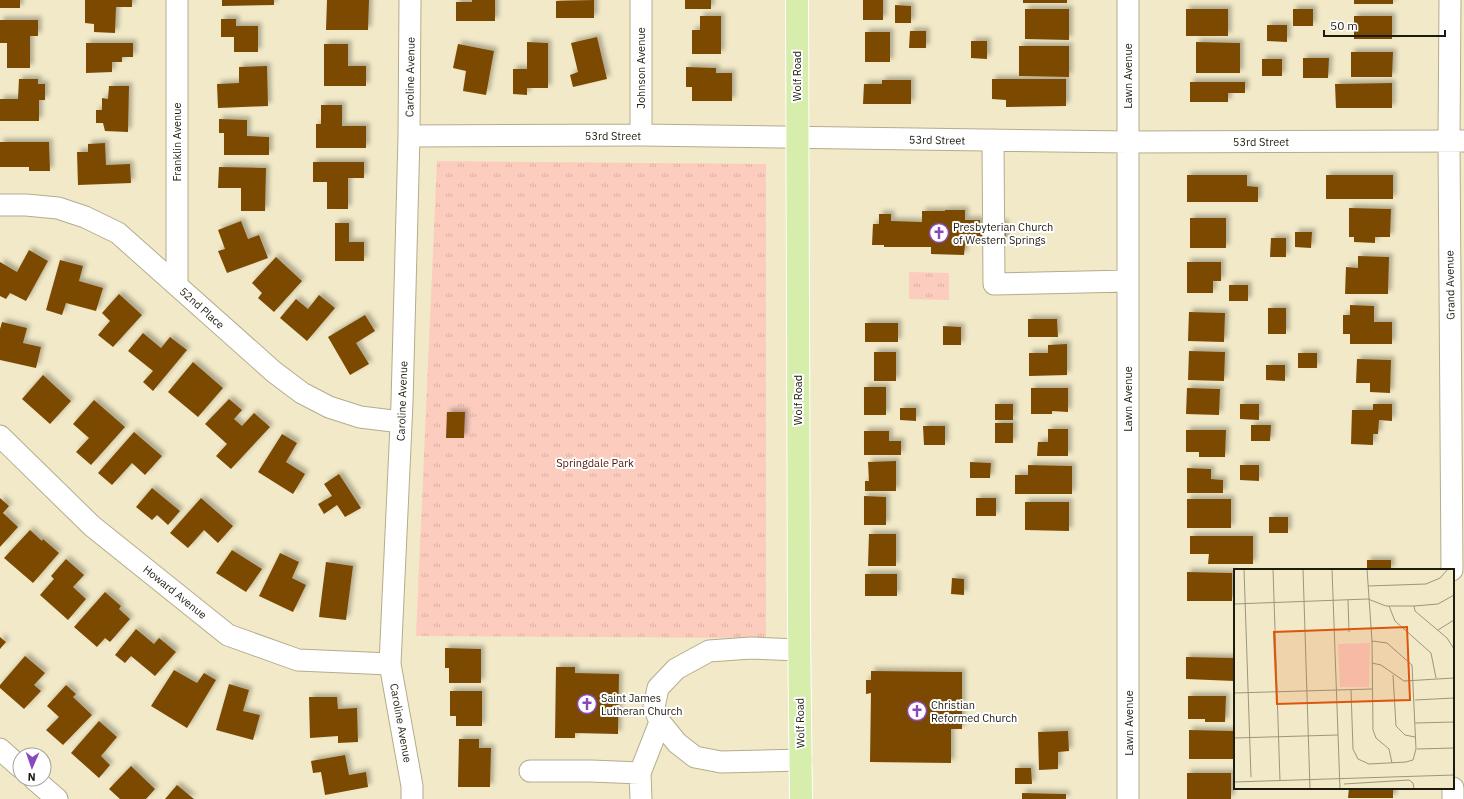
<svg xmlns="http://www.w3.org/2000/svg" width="1464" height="799" viewBox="0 0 1464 799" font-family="'IBM Plex Sans',sans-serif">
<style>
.park{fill:url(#park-tufts)}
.building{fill:#7c4900;filter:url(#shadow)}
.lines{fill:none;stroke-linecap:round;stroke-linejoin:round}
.minor-casing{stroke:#b4ac8d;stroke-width:23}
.major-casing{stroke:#fff;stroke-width:24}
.minor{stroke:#fff;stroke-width:21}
.major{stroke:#d6edac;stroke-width:22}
.labels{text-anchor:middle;stroke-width:4;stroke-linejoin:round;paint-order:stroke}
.street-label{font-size:11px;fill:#1d1a0e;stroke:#fff}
.poi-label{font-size:11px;fill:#1d1a0e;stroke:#fff;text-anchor:start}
.park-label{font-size:11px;fill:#521504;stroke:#fff}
.inset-road{fill:none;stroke:#9c967d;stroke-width:1}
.view{fill:#de560c;fill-opacity:0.15;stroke:#de560c;stroke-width:2}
.inset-edge{fill:none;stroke:#1d1a0e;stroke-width:2}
</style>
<defs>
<pattern id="park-tufts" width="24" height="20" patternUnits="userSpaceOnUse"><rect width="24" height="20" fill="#fcccbf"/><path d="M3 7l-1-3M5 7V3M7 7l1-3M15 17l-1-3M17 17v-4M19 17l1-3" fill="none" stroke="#d8afa3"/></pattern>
<filter id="shadow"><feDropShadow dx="3.5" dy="-3.5" stdDeviation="2" flood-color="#0004"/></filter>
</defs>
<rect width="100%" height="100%" fill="#f1e9c7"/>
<path class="park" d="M437,161L766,164V638L416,636Z
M909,272L949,273V300L909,299Z"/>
<path class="building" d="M0,0H20V8H0Z
M85,0H132V7H116L115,33L94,32V24L85,23Z
M222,0H274V5L222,6Z
M327,0H369L368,30H326Z
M472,0H495V21H456V2H472Z
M594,0V18H556V1Z
M685,0H711V9H685Z
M863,0H883V20H863Z
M1023,0H1067V3H1023Z
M1354,0H1393V4H1354Z
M895,5L911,6V23H895Z
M1025,9H1069V40L1025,39Z
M1186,9H1228V36H1186Z
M1293,9H1313V26H1293Z
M700,16H721V54H692V30H700Z
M1354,16H1392V39H1354Z
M221,19H236V26H258V52H234V37H221Z
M0,20H38V36H30V68H7V43H0Z
M1267,25H1287V42L1267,41Z
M910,31H926V48H909Z
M865,32H890V62H865Z
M597,37L607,79L573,87L570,75L578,72L571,43Z
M971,41H987V59L971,58Z
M527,42L548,43V88H527V95L513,94V69H527Z
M1196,42L1240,43V73H1196Z
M86,43H133V57H122V62H112V72L86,73Z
M324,44H348V66H366V86H324Z
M458,44L494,51L486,95L463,91L466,71L453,68Z
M1019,46H1069V77L1019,76Z
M1351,52H1393L1392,77H1351Z
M1303,58H1329L1328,78H1303Z
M1262,59H1282V76H1262Z
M267,66L268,106L218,108L217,84L239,83V67Z
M686,67L716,68V73H732V101H692V87H686Z
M19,79H38V84H45V100H39V121H0V99H18Z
M992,79H1066V106L1006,107V100L992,99Z
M882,80H911V104H863L864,84H882Z
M1190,82H1245V93H1228V102H1190Z
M1392,83V108H1336L1335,84Z
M109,86H129L128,132L105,131L103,123H96V110H102V98L108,99Z
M321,105H342V126H366V148H316V124H321Z
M219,119L247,120V136L269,137V155H224V133H219Z
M0,142H49L50,171H29V167H0Z
M105,143L106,165L130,164L131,183L78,185L77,152H88V144Z
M313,162H364V178H348V209H327V182H313Z
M219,167L266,168L265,211H241V188H218Z
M1187,175H1247V186L1258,187V202H1187Z
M1326,175H1393V199H1326Z
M1349,208L1391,209L1390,237H1375V243L1354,242V237H1349Z
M945,210H965V220H980V223H1005L1006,241H980L979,245H965L964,255L931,254V247H884V245H872L873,224H879V214H891V221L922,222V211H945Z
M1190,218H1226V248H1190Z
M241,221L248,239L259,235L268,258L227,273L218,251L225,249L218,230Z
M335,223H349V242H364V261H335Z
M1295,232H1312L1311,248L1295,247Z
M1271,238H1286V257H1270Z
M29,250L48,261L26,301L10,293L6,299L0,296V262L17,272Z
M1358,256L1389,257L1388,294H1345L1346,267L1358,268Z
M276,257L302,281L274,312L258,298L262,293L252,283Z
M60,260L83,266L79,281L103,288L96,311L66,303L62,315L46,310Z
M1187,262H1221V281H1213V293H1187Z
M1229,285H1248V301H1229Z
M119,294L142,315L113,347L98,335L110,321L102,313Z
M319,295L335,308L307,341L280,318L296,299L308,309Z
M1350,305L1374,306V322H1392V344H1350V334H1343V315H1350Z
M1268,308H1286V334H1268Z
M1189,312L1225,313L1224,342L1188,341Z
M365,315L375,331L356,343L369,364L350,375L328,337Z
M1028,319H1057L1058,337H1028Z
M2,322L27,328L23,343L41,347L36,368L0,360V329Z
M865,323H898V342H865Z
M943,326L961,327V345H943Z
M143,333L161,348L170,337L187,350L153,391L143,382L153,371L128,351Z
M1067,344V375L1029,376V353H1048V345Z
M1189,351L1225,352L1224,381L1188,380Z
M874,352H896V381H874Z
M1298,353H1317V368H1298Z
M1357,359L1391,360L1390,393L1370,392V383H1356Z
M193,362L223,388L198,417L168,392Z
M1266,365H1285V381L1266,380Z
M43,375L71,401L50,424L22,399Z
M864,387H886V415H864Z
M1031,388H1068V412L1052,411V414H1031Z
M1187,388L1220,389L1219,415L1186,414Z
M229,399L242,410L234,419L242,426L254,413L270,427L231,469L216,456L227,444L205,424Z
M94,400L125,427L91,465L76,452L89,438L73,424Z
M995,404H1013V420H995Z
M1240,404H1259V420L1240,419Z
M1373,404H1392V421L1379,420L1378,434H1373V445L1351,444L1352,410H1373Z
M900,408H916V421L900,420Z
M447,412H465L464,438H446Z
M995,423H1013V443H995Z
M1251,425H1271L1270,441H1251Z
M923,426H945V445H924Z
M1048,429H1068V456H1037L1038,442H1048Z
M1186,430H1226L1225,457H1199V452H1186Z
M864,431H889V441H901V455H864Z
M134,432L162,456L145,475L132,463L112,485L98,473Z
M282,434L297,443L286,462L305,474L293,494L258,472Z
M896,461V491H865V481H869L868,462Z
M970,462L991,463L990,478H970Z
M1028,465L1072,466V494H1015V475H1028Z
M1240,465H1259V481L1240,480Z
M1187,468L1211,469V479L1223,480V493H1187Z
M339,474L361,508L345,517L337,505L324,514L318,504L332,496L324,484Z
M152,488L180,511L168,525L157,515L152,520L136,507Z
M864,496L886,497V525H864Z
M0,498L9,506L3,513L18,527L0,547Z
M201,498L233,526L218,543L204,530L188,548L170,533Z
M976,498H996V516H976Z
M1187,499H1231V528H1187Z
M1025,502H1069V531L1025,530Z
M1269,517H1288V533H1269Z
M30,530L42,541L43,539L59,553L33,583L4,558Z
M869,534H896V566H868Z
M1190,536H1253V564H1208L1209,554H1190Z
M232,550L262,569L246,592L216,573Z
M280,553L299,562L292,578L306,585L293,612L259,596Z
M66,559L84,575L73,587L86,599L68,620L40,595L54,579L51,576Z
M1367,560H1391V570H1367Z
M326,562L353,566L346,620L319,617Z
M1187,572L1232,573V601H1187Z
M865,574H897V596H865Z
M952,578L964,579V595L951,594Z
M105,592L121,606L119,609L130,619L110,642L105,638L97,647L74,627Z
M136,629L154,644L159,638L176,652L155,676L131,656L125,663L115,655Z
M0,637L6,642L0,649Z
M445,648L481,649V683H449V668H445Z
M25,656L45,673L34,685L41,691L24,709L0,688V685Z
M1186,657L1235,658V681L1186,679Z
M556,667H575V673L619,674L618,734L575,733V738H555Z
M174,670L197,683L204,673L216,680L187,728L151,706Z
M871,671L962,672V729H951V763L870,762L871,693L866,694V680H871Z
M229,684L249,690L243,711L260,715L253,740L216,730Z
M66,685L76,694L73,697L92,715L63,745L46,730L59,717L47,706Z
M450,691H482V726H456V716H450Z
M1188,696H1226L1225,722H1205V719H1188Z
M309,697H337L338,709L357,708L358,742L338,743V736L310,738Z
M99,721L117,737L101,756L110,765L99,778L71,753Z
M1189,730L1234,731L1233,759H1189Z
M1068,731L1069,751L1058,752V769L1039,770L1038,732Z
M459,739H479V748H491L490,787H458Z
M345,755L349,775L366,772L368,787L325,795L321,772L313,773L311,761Z
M131,766L155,789L146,799H120L109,789Z
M1015,768H1031L1032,784H1015Z
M1187,773H1231V799H1187Z
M177,785L194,799H165Z
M1349,788H1393V798H1348Z
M1022,793L1066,794V799H1022Z"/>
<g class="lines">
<defs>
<path id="minor" d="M177,0V285
M410,0L409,136L402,403L390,664L412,786V799
M1128,0V799
M1450,0L1449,141L1452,570
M641,135V0
M409,136L641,135L1128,142L1464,141
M993,140L994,284L1128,281
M0,205H26L58,208L85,217L118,233L274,372L302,393L329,407L360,417L401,422
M0,436L92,526L228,635L298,660L390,664
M799,650L751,648L709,651L676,669L658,688L654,707L660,722L677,743L695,757L721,762L801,760
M0,749L20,767
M530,771H591L640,773
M34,779L57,799
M641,799L640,773L660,722
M1453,799V788"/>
<path id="major" d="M797,0L799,625L801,799"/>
</defs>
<use href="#minor" class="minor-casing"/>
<use href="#major" class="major-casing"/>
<use href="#minor" class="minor"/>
<use href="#major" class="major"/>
</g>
<defs>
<symbol id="church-ring" viewBox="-11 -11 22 22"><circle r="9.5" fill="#fff" stroke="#8949be" stroke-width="1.5"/><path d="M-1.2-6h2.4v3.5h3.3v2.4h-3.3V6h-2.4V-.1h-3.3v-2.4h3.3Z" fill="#8949be"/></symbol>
</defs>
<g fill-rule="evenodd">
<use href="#church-ring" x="928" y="222" width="22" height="22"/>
<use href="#church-ring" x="576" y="693" width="22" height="22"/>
<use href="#church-ring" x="906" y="700" width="22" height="22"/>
</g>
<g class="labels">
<g class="street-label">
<text transform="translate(641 68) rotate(-90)" y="4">Johnson Avenue</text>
<text transform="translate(797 76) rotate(-90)" y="4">Wolf Road</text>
<text transform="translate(1128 76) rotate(-90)" y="4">Lawn Avenue</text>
<text transform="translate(410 77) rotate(-89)" y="4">Caroline Avenue</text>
<text x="613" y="140">53rd Street</text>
<text transform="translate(937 140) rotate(1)" y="4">53rd Street</text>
<text transform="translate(177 142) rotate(-90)" y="4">Franklin Avenue</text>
<text x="1261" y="146">53rd Street</text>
<text transform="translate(1450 285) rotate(-91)" y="4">Grand Avenue</text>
<text transform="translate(202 308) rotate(42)" y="4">52nd Place</text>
<text transform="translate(1128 399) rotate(-90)" y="4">Lawn Avenue</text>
<text transform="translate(798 400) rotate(-90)" y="4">Wolf Road</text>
<text transform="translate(402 401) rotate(-88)" y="4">Caroline Avenue</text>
<text transform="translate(175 592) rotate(39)" y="4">Howard Avenue</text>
<text transform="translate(401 723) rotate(80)" y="4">Caroline Avenue</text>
<text transform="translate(800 723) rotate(-91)" y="4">Wolf Road</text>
<text transform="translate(1129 723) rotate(-90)" y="4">Lawn Avenue</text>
</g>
<g class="poi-label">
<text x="953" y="231">Presbyterian Church<tspan x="953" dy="13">of Western Springs</tspan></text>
<text x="601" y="702">Saint James<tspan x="601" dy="13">Lutheran Church</tspan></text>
<text x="931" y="709">Christian<tspan x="931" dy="13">Reformed Church</tspan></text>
</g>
<g class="park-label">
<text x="595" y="467">Springdale Park</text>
</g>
</g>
<g transform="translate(1234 569)">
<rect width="220" height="220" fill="#f1e9c7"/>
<path d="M136,74L135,118H106L104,75Z" fill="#fcccbf"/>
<path class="inset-road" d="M10,0L17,208M39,0L46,212M69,0L76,220M98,0L106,220M133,0L138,72L139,161L142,169L155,180L158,194M134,17L192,15L206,9L214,0M114,31L115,63M0,35L134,30L152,37H180L204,35L220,26M155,37L161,52L197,84L202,109M180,37L181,42L213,69L220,80M204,61L220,51M138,94L147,96L170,112L220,109M159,106L162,157L171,166L181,168M117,121L119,180L124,190L135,195L172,193L179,191L182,180L178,96L153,74L138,72M0,124L138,120M181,131L220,129M181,154L220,153M0,169L104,166M183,180L220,179M0,213L220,206M110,215L175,211L179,214L180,220"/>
<path class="view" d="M173,58L176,131L43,135L40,63Z"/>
<rect width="220" height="220" class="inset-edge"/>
</g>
<g transform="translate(32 767) rotate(182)"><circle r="19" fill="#ffffff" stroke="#a5a39f"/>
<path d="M0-3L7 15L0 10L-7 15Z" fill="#8949be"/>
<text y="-6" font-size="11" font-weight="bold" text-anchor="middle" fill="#1d1a0e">N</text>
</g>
<path d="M1324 30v6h121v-6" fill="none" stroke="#1d1a0e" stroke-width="2"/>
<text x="1330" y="30" font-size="12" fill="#1d1a0e" stroke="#ffffff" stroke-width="3" paint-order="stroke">50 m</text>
</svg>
